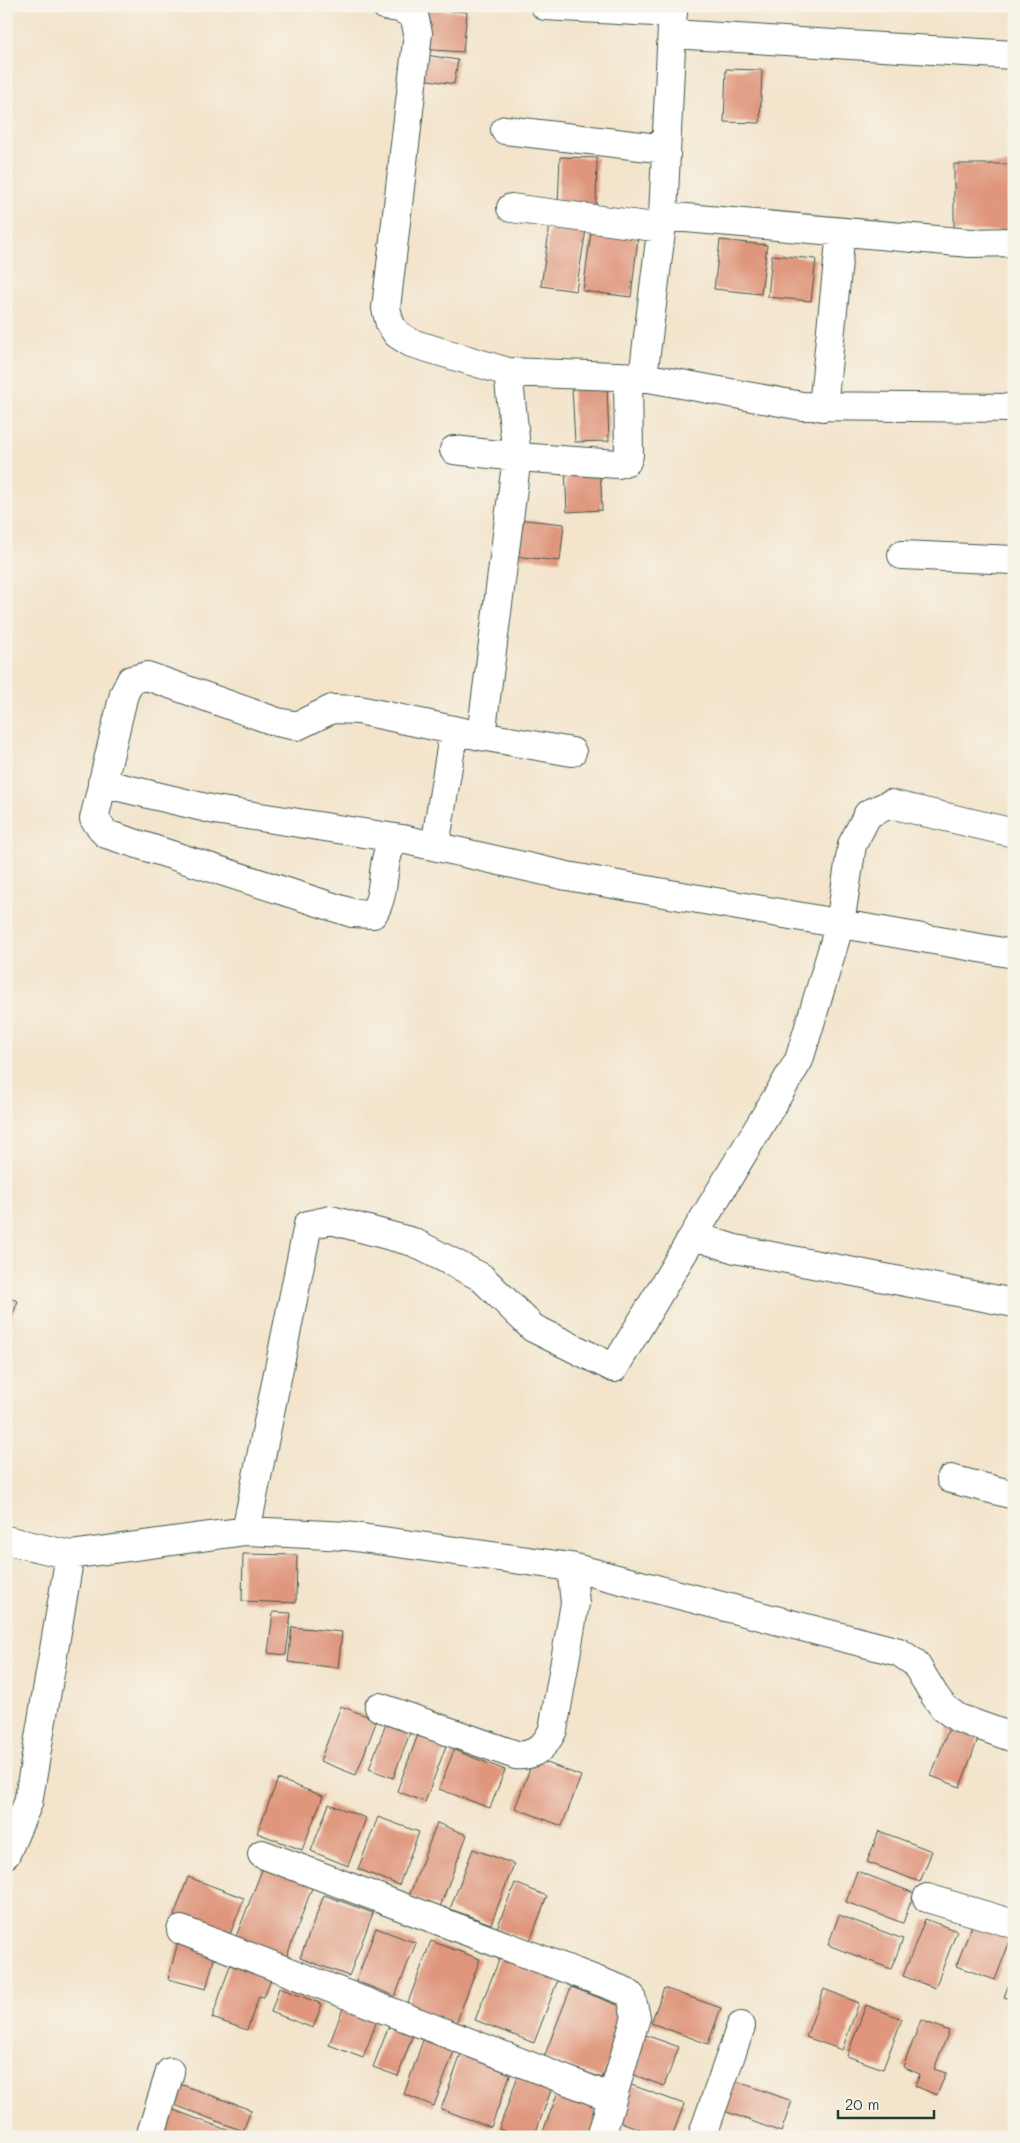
<svg xmlns="http://www.w3.org/2000/svg" width="1020" height="2143" viewBox="0 0 1020 2143" font-family="Mali,sans-serif">
<style>
.building{fill:#df967d}
.lines{fill:none;stroke-linecap:round;stroke-linejoin:round}
.minor-casing{stroke:#3f564b;stroke-width:30}
.minor{stroke:#fff;stroke-width:28}
</style>
<rect width="100%" height="100%" fill="#f7f3e8"/>
<filter id="ink" filterUnits="userSpaceOnUse"><feTurbulence type="fractalNoise" baseFrequency=".02" numOctaves="2"/><feDisplacementMap in="SourceGraphic" scale="10" xChannelSelector="R" yChannelSelector="G"/><feConvolveMatrix kernelMatrix="1 2 1 2 8 2 1 2 1" color-interpolation-filters="sRGB"/></filter>
<filter id="wash" filterUnits="userSpaceOnUse"><feTurbulence type="fractalNoise" baseFrequency=".0096" numOctaves="4" result="noise"/><feDisplacementMap in="SourceGraphic" scale="20" xChannelSelector="R" yChannelSelector="G"/><feGaussianBlur stdDeviation="1.12" result="paint"/><feColorMatrix in="noise" values="0 0 0 0 0 0 0 0 0 0 0 0 0 0 0 0 0 1.4 0 .05"/><feComposite in="paint" operator="in"/></filter>
<g filter="url(#wash)">
<rect width="100%" height="100%" fill="#f3e4cb"/>
<g id="blocks">
<path class="building" d="M423,9L467,12L463,52L419,49Z
M426,55L458,60L454,84L422,79Z
M726,69L762,70L760,123L724,122Z
M560,157L597,158L596,208L558,206Z
M954,164H1009V231H954Z
M550,225L586,230L576,291L541,286Z
M591,232L638,238L631,297L583,291Z
M720,240L767,245L761,294L714,289Z
M772,255L816,259L811,301L768,297Z
M607,386L609,441L575,442L572,388Z
M600,466L602,510L567,512L565,468Z
M517,519L564,524L560,561L513,556Z
M6,1297L18,1301L6,1332Z
M6,1348L13,1350L6,1368Z
M243,1554L297,1555L296,1603L242,1601Z
M273,1612L291,1613L286,1655L268,1653Z
M292,1627L342,1632L338,1668L288,1662Z
M341,1706L377,1720L356,1775L320,1761Z
M387,1721L411,1730L393,1778L369,1769Z
M950,1725L979,1736L960,1787L931,1776Z
M419,1732L447,1743L425,1802L397,1791Z
M454,1750L505,1770L490,1808L439,1789Z
M534,1758L581,1776L562,1826L515,1808Z
M278,1779L323,1796L302,1850L257,1833Z
M329,1804L366,1818L348,1866L311,1851Z
M378,1817L419,1832L399,1885L358,1869Z
M437,1823L467,1835L440,1907L409,1896Z
M879,1831L932,1851L920,1882L867,1862Z
M473,1849L514,1864L491,1924L450,1909Z
M263,1867L313,1885L285,1961L234,1942Z
M857,1871L914,1893L903,1923L846,1902Z
M188,1877L244,1898L229,1937L174,1916Z
M515,1883L547,1896L530,1941L497,1928Z
M324,1895L373,1913L349,1976L300,1958Z
M839,1915L903,1939L891,1969L828,1945Z
M925,1919L957,1931L935,1988L903,1976Z
M973,1923L1011,1938L995,1980L956,1966Z
M376,1928L416,1943L395,1996L356,1981Z
M179,1939L217,1948L206,1989L168,1979Z
M431,1941L480,1959L456,2024L407,2005Z
M501,1955L559,1977L534,2043L475,2020Z
M233,1957L274,1971L264,1997L259,1996L247,2030L212,2018Z
M1014,1971V2000L1004,1997Z
M571,1987L628,2009L602,2078L544,2057Z
M279,1988L322,2004L313,2028L271,2012Z
M664,1988L721,2008L708,2044L651,2023Z
M824,1989L859,2003L842,2050L806,2037Z
M345,2003L379,2015L363,2058L329,2045Z
M866,2005L902,2019L883,2069L847,2056Z
M921,2020L949,2031L934,2069L946,2073L937,2095L915,2086L920,2074L903,2067Z
M389,2026L413,2034L398,2076L373,2067Z
M426,2032L457,2043L434,2106L404,2094Z
M640,2033L679,2047L664,2086L626,2072Z
M463,2049L513,2067L491,2127L441,2109Z
M519,2073L553,2085L534,2137H521L499,2129Z
M730,2079L792,2101L781,2132L719,2109Z
M626,2083L684,2104L672,2137H661L613,2119Z
M180,2084L251,2110L243,2131L172,2104Z
M559,2089L603,2105L592,2137H541Z
M166,2107L235,2133L234,2137H169L156,2132Z
M619,2133L629,2137H617Z"/>
</g>
</g>
<g filter="url(#ink)">
<use href="#blocks" fill-opacity="0" stroke="#3f564b" stroke-width="1"/>
<g class="lines">
<defs>
<path id="minor" d="M386,6L399,8L414,15L418,33L386,308L390,324L397,334L411,343L508,372L643,377L802,406L1014,408
M545,6L673,13
M672,34L1014,55
M505,130L666,149
M511,208L662,228
M663,216L970,243L1014,242
M643,377L663,216L673,6
M823,407L841,232
M454,450L517,457L618,464L627,461L629,455L628,377
M902,555L1014,560
M481,736L517,457L508,372
M572,752L481,736L359,710L332,709L297,726L277,722L147,676L131,680L124,694L94,819L106,834L352,913L373,914C387,893 380,865 392,843L402,839L567,876L1014,954
M102,783L215,810L402,839
M435,846L454,730
M694,1236L735,1249L1014,1303
M951,1479L1014,1495
M246,1531L308,1225L331,1220L413,1242L481,1277L533,1328L614,1368L799,1060L840,924L852,845L868,814L890,804L1014,833
M6,1540L70,1555L246,1531L347,1536L571,1567L575,1603L553,1730C545,1746 535,1757 516,1755L379,1707
M571,1567L899,1652L915,1663L935,1696L944,1708L958,1718L1014,1738
M6,1854L28,1803L70,1555
M262,1854L625,1991L631,1996L636,2017L601,2137
M927,1898L1014,1924
M181,1930L612,2098
M150,2137L170,2072
M702,2137L741,2026"/>
</defs>
<use href="#minor" class="minor-casing"/>
<use href="#minor" class="minor"/>
</g>
</g>
<rect width="1020" height="2143" fill="none" stroke="#f7f3e8" stroke-width="25"/>
<path d="M838 2110v8h96v-8" fill="none" stroke="#1f3d34" stroke-width="2.5"/>
<text x="845" y="2110" font-size="15" fill="#1f3d34" stroke="#f7f3e8" stroke-width="4" paint-order="stroke">20 m</text>
</svg>
